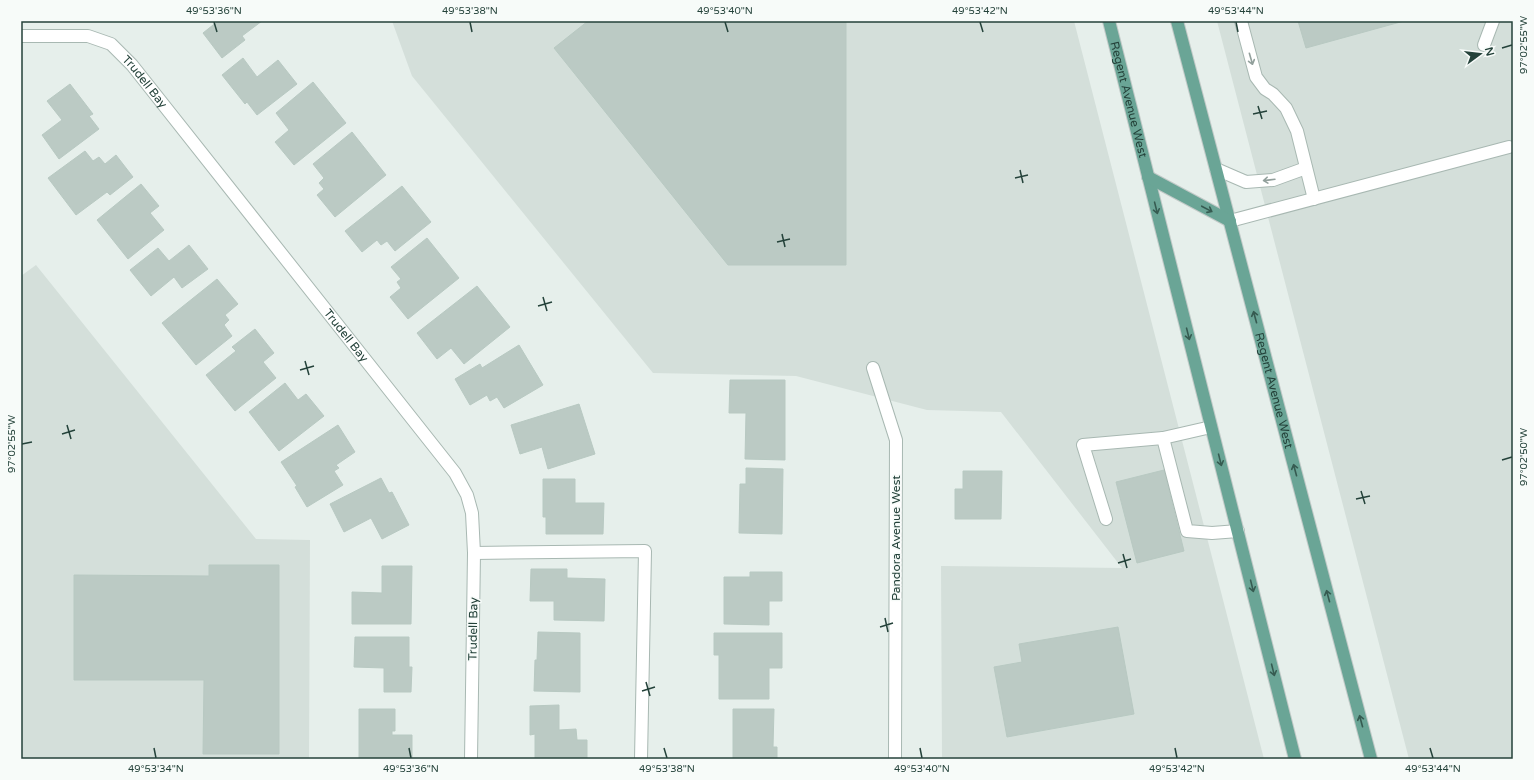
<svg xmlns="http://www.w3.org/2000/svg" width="1534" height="780" viewBox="0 0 1534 780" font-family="'Varela Round',sans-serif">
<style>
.built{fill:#d4dfda}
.building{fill:#bbcac4;stroke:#b8c9c2}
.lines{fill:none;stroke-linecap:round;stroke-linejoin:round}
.minor-casing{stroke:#a8b8b2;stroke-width:14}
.major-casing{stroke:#c2cac8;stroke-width:14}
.minor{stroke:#fff;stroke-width:12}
.major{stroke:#6aa596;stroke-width:12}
.oneway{stroke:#92a09c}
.oneway2{stroke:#365b51}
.ticks{fill:none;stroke:#24423a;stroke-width:1.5}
.labels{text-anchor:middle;stroke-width:3;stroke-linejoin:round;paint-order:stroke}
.street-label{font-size:12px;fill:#24423a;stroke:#f7fbf9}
.neatline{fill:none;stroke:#24423a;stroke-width:1.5}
.ticks-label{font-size:10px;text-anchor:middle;fill:#24423a}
</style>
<rect width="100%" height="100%" fill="#e6efeb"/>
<path class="built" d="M392,21H1074L1264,759H1034L942,757L941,566L1122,568L1001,412L927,410L796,376L653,373L412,76Z
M1217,21H1513V759H1409Z
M36,265L256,539L310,540L309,759H21V276Z"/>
<path class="building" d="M218,21H262L242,36L245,40L222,58L203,33Z
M588,21H846V265H728L554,48Z
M1298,21H1404L1306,48Z
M243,58L257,77L278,60L297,84L257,115L247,102L245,104L222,75Z
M313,82L346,123L294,165L275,142L289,130L276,113Z
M70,84L93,114L89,116L99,129L59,159L42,135L62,120L47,101Z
M352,132L386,175L335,217L317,195L324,189L319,183L324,178L313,164Z
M85,151L93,161L99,157L105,164L116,155L133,177L110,195L107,192L76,215L48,178Z
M141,184L159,206L150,213L164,230L128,259L97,220Z
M402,186L431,222L395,251L387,241L381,245L377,240L362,252L345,231Z
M427,238L459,278L408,319L390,297L401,288L397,282L401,279L391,267Z
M189,245L208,269L182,288L174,277L151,296L130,270L158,248L169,261Z
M217,279L238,304L225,315L229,320L224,325L232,336L196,365L162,323Z
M477,286L510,327L464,364L451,348L437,359L417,333Z
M255,329L274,353L263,362L276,378L235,411L206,375L236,351L232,347Z
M519,345L543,385L504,408L497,397L490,401L487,395L470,405L455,379L480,364L482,368Z
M730,380H785V460L745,459L746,413H729Z
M285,383L298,400L306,394L324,416L279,451L249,412Z
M579,404L595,454L548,469L542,447L520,454L511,425Z
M338,425L355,452L336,465L339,468L334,471L343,485L307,507L295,487L297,486L281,462Z
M746,468L783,469L782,534L739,533L740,484H746Z
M1164,470L1184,551L1137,563L1116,482Z
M963,471H1002L1001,519H955V489H963Z
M381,478L389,493L392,492L409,525L382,539L371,518L344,532L330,504Z
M543,479H575V503H604L603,534H546V517H543Z
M209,565H279V754H203L204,680H74V575L209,576Z
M382,566H412L411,624H352V592L382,593Z
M531,569H567V578L605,579L604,621L554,620V601H530Z
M750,572H782V601H769V625L724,624V577H750Z
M1118,627L1134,714L1007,737L994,667L1022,662L1019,644Z
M538,632L580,633V692L534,691L535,660H537Z
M714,633H782V668H769V699H719V655H714Z
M355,637H409V667H412L411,692H384V668L354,667Z
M559,705V730L576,729L577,740H587V759H535V734L530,735V706Z
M359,709H395V731H392V735H412V759H359Z
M733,709H774L773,747H777V759H733Z"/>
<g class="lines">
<defs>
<g id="minor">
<path d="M1241,21L1256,77L1265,89L1273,94L1286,108L1297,131L1314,199"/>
<path id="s1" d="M21,36H88L111,44L132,65L455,473L467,495L472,513L474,553L471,759"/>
<path d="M1484,45L1493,21"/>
<path d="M1216,169L1246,182L1273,180L1306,168"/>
<path d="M1230,221L1509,147"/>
<path d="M873,368L896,440L895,759"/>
<path d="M1163,438L1187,531L1212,533L1238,531"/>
<path d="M1106,519L1083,445L1163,438L1211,427"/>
<path d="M474,553L645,551L641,759"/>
</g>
<g id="major">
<path id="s2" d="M1109,21L1295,759"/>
<path id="s3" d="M1177,21L1371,759"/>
<path d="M1148,177L1230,221"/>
</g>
</defs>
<use href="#minor" class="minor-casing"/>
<use href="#major" class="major-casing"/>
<use href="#minor" class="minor"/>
<use href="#major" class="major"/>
</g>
<defs><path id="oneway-shaft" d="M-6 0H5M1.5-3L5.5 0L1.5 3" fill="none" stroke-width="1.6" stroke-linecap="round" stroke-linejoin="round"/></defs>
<g class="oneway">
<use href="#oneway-shaft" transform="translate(1251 59) rotate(74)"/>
<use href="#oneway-shaft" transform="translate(1269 180) rotate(173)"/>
</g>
<g class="oneway2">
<use href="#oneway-shaft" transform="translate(1156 208) rotate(76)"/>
<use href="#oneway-shaft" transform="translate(1207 209) rotate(28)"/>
<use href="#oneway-shaft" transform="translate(1255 317) rotate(-105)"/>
<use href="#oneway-shaft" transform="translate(1188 334) rotate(76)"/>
<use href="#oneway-shaft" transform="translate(1220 460) rotate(76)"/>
<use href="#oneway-shaft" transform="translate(1295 470) rotate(-105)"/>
<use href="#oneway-shaft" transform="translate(1252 586) rotate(76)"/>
<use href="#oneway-shaft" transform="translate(1328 596) rotate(-105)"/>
<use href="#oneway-shaft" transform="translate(1273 670) rotate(76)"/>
<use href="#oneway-shaft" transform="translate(1361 721) rotate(-105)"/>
</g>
<path class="ticks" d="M214,22L217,32M470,22L472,32M725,22L728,32M980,22L983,32M1236,22L1238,32M1502,48L1512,45M1258,106L1262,119M1253,114L1267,111M1020,170L1023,183M1015,178L1028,175M782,234L785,247M777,242L790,239M543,297L547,311M538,306L552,302M305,361L309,375M300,370L314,366M67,425L71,439M62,434L75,430M22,444L32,442M1502,460L1512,457M1361,491L1365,504M1356,499L1370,496M1123,554L1127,568M1118,563L1131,559M885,618L888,632M880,627L893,623M646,682L650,696M642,691L655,687M154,748L156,758M409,748L411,758M664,748L667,758M920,748L922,758M1175,748L1177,758M1430,748L1433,758"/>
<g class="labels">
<g class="street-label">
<text dy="4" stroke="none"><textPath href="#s1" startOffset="142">Trudell Bay</textPath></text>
<text dy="4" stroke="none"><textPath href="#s2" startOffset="81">Regent Avenue West</textPath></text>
<text dy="4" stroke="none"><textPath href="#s1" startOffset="466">Trudell Bay</textPath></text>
<text dy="4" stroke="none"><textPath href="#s3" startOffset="382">Regent Avenue West</textPath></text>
<text transform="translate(896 538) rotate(-90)" y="4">Pandora Avenue West</text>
<text transform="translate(473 629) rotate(-89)" y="4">Trudell Bay</text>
</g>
</g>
<rect width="1534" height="780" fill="none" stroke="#f7fbf9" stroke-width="44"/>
<g transform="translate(1480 54) rotate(75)" stroke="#f7fbf9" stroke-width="3" paint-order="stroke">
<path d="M0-3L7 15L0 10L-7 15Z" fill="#24423a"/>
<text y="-6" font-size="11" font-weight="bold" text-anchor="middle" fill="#24423a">N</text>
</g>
<rect x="22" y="22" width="1490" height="736" class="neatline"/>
<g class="ticks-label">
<text x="214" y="14">49°53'36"N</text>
<text x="470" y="14">49°53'38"N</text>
<text x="725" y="14">49°53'40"N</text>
<text x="980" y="14">49°53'42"N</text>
<text x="1236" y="14">49°53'44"N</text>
<text transform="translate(1523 45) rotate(-90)" y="4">97°02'55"W</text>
<text transform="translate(11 444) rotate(-90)" y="4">97°02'55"W</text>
<text transform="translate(1523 457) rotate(-90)" y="4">97°02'50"W</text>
<text x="156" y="772">49°53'34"N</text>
<text x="411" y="772">49°53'36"N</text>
<text x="667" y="772">49°53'38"N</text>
<text x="922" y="772">49°53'40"N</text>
<text x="1177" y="772">49°53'42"N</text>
<text x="1433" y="772">49°53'44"N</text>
</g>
</svg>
